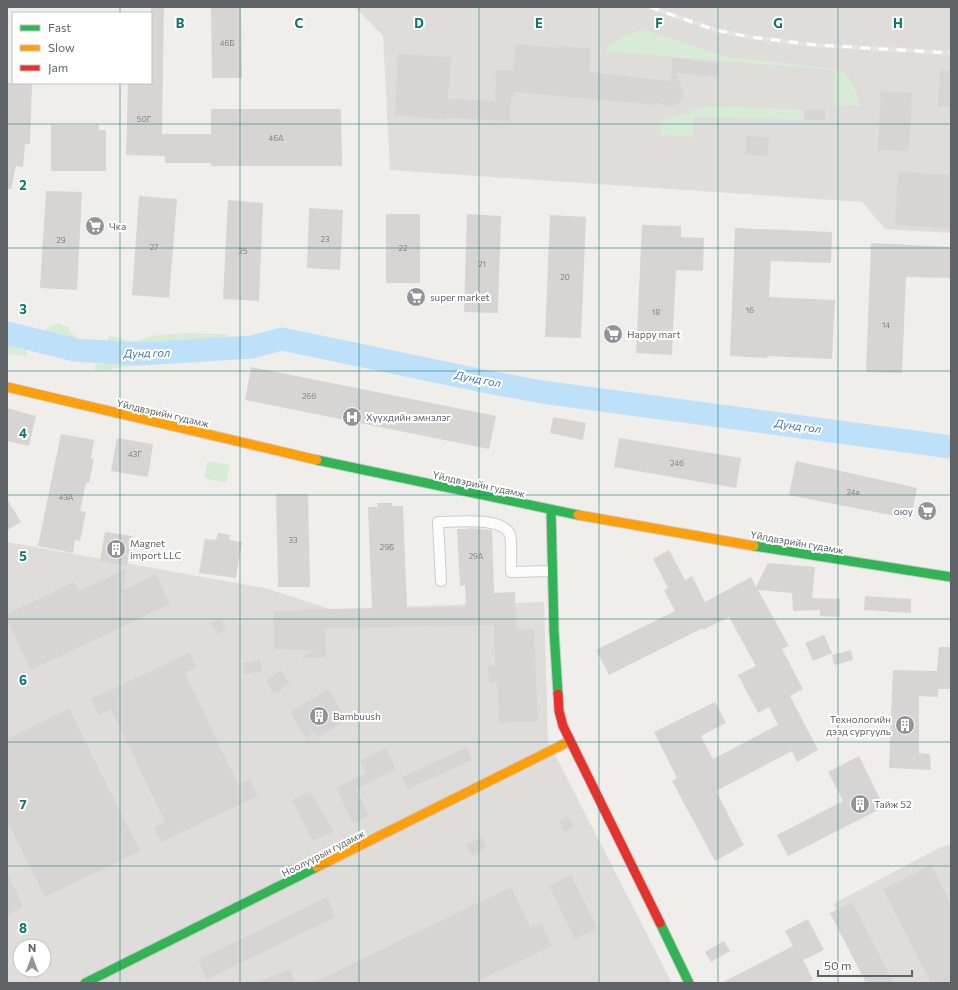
<svg xmlns="http://www.w3.org/2000/svg" width="958" height="990" viewBox="0 0 958 990" font-family="Commissioner,sans-serif">
<style>
.industrial{fill:#dfddda;fill-rule:evenodd}
.green{fill:#d8ebd6}
.lines{fill:none;stroke-linecap:round;stroke-linejoin:round}
.river{stroke:#bfe0f9;stroke-width:23}
.building{fill:#d6d5d3}
.street-casing{stroke:#cbcccc;stroke-width:12}
.fast-casing{stroke:#cacacb;stroke-width:11}
.slow-casing{stroke:#cacacb;stroke-width:11}
.jam-casing{stroke:#cacacb;stroke-width:11}
.street{stroke:#fdfcfc;stroke-width:10}
.fast{stroke:#30b455;stroke-width:9}
.slow{stroke:#ff9f0a;stroke-width:9}
.jam{stroke:#e5322d;stroke-width:9}
.rail-casing{stroke:#e4e4e4;stroke-width:4.5}
.rail{stroke:#fff;stroke-width:3;stroke-dasharray:9;stroke-linecap:butt}
.grid{fill:none;stroke:#0f766e;stroke-width:1;stroke-opacity:0.55}
.labels{text-anchor:middle;stroke-width:4;stroke-linejoin:round;paint-order:stroke}
.number-label{font-size:8px;fill:#7e8184}
.poi-label{font-size:10px;fill:#5f6368;stroke:#fff;text-anchor:start}
.street-label{font-size:10px;fill:#5f6368;stroke:#fff}
.water-label{font-size:11px;font-style:italic;fill:#4174aa;stroke:#fff}
.grid-label{font-size:13px;text-anchor:middle;font-weight:bold;fill:#0f766e;stroke:#fff;stroke-width:4;stroke-linejoin:round;paint-order:stroke}
</style>
<rect width="100%" height="100%" fill="#efeeea"/>
<path class="industrial" d="M355,7H951V233L885,229L862,202L390,170L383,36Z
M7,542L265,588L330,609L544,602L548,741L672,983H7ZM20,946H44V970H20Z
M951,844V983H876L833,904L939,848Z"/>
<path class="green" d="M637,31H646L654,33L726,57L837,69C852,75 856,91 860,106L834,105L835,70L605,51L620,38Z
M708,106L802,110L803,120L694,117L693,137L662,135L659,122Z
M58,323L67,327L79,340V344C68,344 54,343 46,335L47,328Z
M185,333L226,334L234,339L231,344L198,345L187,348L101,350L96,348L100,341L106,340L109,336L122,339L129,342L140,340L151,336Z
M7,335L25,341L27,356L7,354Z
M218,354L195,360L114,368C106,372 102,373 94,369L96,364L134,358Z
M208,461L230,465L226,483L204,478Z"/>
<g class="lines">
<path class="river" d="M7,333L75,350L141,354L252,347L282,339L483,381L542,392L951,447"/>
</g>
<path class="building" d="M151,7H164L162,134H211V109H341L342,166H211V163H165V156L126,155L128,83H151Z
M211,7H241L242,78H212Z
M516,44L562,48V46L591,49L589,72L671,81L672,58L719,63L718,77L676,73L683,92V97L678,104L672,106L668,107L655,102V105L514,92V96H511L510,121L447,118L446,120L395,115L398,54L451,57L448,99L495,101L496,70L513,71Z
M940,70L951,71V106H938Z
M7,83H32L30,144H25L23,167L16,166L11,189H7L8,143H7Z
M881,91L912,93L909,151L878,150Z
M805,110H825V120H805Z
M51,125H99V130H106V171H51Z
M746,136L769,137L768,156L745,154Z
M898,172L951,175V228L895,225Z
M46,191L82,192L77,290L40,288Z
M139,196L177,199L169,298L132,295Z
M228,200L263,203L259,301L223,299Z
M309,208L343,210L340,270L307,268Z
M386,214H420V283H386Z
M467,214L501,216L498,313L464,312Z
M550,215L586,217L581,338L545,337Z
M642,225L681,226V237L704,238L703,271L676,270L672,355L636,353Z
M735,228L832,232L831,263L771,261L769,297L835,300L832,359L767,356V358L730,356Z
M871,243L951,247V278L906,277L902,373L866,372Z
M251,367L496,416L489,449L245,400Z
M7,408L36,416L29,446L7,441Z
M553,417L586,423L583,440L550,433Z
M61,434L94,440L91,458L94,459L89,483H86L80,511L86,512L80,541L75,540L73,553L38,546Z
M117,438L153,444L148,477L111,471Z
M619,438L741,458L736,488L614,467Z
M796,461L917,488L911,519L789,495Z
M276,494H308L310,587H278Z
M7,499L21,522L7,530Z
M377,503H392V506H403L407,608L466,607L465,585L460,586L457,529H468V528L492,530L494,593L515,592L516,630L534,629L538,721L499,723L497,683H489L488,666L495,665L494,625L325,628L326,657L301,658L314,650L274,649V611H303V609H372L368,507H378Z
M105,532L132,536L127,566L100,561Z
M218,533L230,535L229,540L242,542L236,578L199,573L205,539L216,540Z
M669,550L685,580L692,576L705,602L751,577L756,587L768,563L815,567L812,598L840,599V617L820,616V610L793,611L792,593L758,590L789,646L782,649L803,689L790,696L818,750L797,762L792,751L716,791L744,845L715,861L672,781L677,778L654,732L715,702L726,723L701,736L713,759L778,725L769,707L758,713L738,675L756,666L729,617L703,630V628L609,675L596,650L675,611L664,590L668,588L653,559Z
M126,569L123,590L156,574L170,604L31,670L7,620V614L74,582L79,591Z
M865,596L911,599V613L864,610Z
M221,619L226,630L217,634L211,623Z
M824,635L832,653L813,661L805,643Z
M939,647H951V689H938V697L919,696V753L930,754L931,770L889,768L893,670L937,671Z
M851,650L853,660L834,665L832,655Z
M189,653L196,668L185,673L238,784L250,779L258,796L161,842L154,827L165,822L111,709L99,715L91,699Z
M260,660L262,671L245,674L243,663Z
M281,670L290,684L274,694L266,680Z
M328,689L347,720L317,738L314,733L306,738L290,712Z
M69,708L140,851L45,897L7,821V739Z
M467,747L472,760L408,789L402,777Z
M386,748L396,769L356,789L369,816L353,823L336,788L366,773L360,761Z
M859,756L884,807L788,856L777,835L843,801L828,772Z
M310,791L334,832L312,841L292,800Z
M568,815L574,827L565,832L559,821Z
M482,837L487,847L472,855L466,845Z
M931,865L951,904V983H931L883,889Z
M7,871L23,907L7,915Z
M571,875L597,928L575,939L549,886Z
M511,887L531,928L541,923L552,946L474,983H312Z
M327,897L336,917L207,979L198,960Z
M852,902L894,983H866L830,913Z
M808,919L824,950L803,960L813,980L806,983H721L793,946L785,931Z
M724,941L730,951L711,962L705,952Z
M290,969L295,983H256Z"/>
<g class="lines">
<defs>
<path id="street" d="M441,581L438,522C454,522 504,516 510,535C512,542 511,564 511,572L552,571"/>
<path id="fast" d="M317,460L578,515
M551,510L554,631L558,694
M754,546L951,577
M660,923L689,983
M85,983L317,867"/>
<path id="slow" d="M7,387L317,460
M578,515L754,546
M317,867L570,741"/>
<path id="jam" d="M558,694L559,711L563,726L660,923"/>
</defs>
<use href="#street" class="street-casing"/>
<use href="#fast" class="fast-casing"/>
<use href="#slow" class="slow-casing"/>
<use href="#jam" class="jam-casing"/>
<use href="#street" class="street"/>
<use href="#fast" class="fast"/>
<use href="#slow" class="slow"/>
<use href="#jam" class="jam"/>
<defs>
<path id="rail" d="M650,7L715,30L750,37L816,45L951,53"/>
</defs>
<use href="#rail" class="rail-casing"/>
<use href="#rail" class="rail"/>
</g>
<path class="grid" d="M120,7V13M240,7V983M359,7V983M479,7V983M599,7V983M718,7V983M838,7V983M120,83V983M7,124H951M7,248H951M7,371H951M7,495H951M7,619H951M7,742H951M7,866H951"/>
<defs>
<symbol id="supermarket-disc" viewBox="-11 -11 22 22"><circle r="9.5" fill="#919496" stroke="#fff"/><path d="M-6-5.5h2.5l.6 2H6L4.5 2H-2.5L-4.4-4H-6ZM-1.5 3.2a1.3 1.3 0 1 0 .1 0ZM3 3.2a1.3 1.3 0 1 0 .1 0Z" fill="#fff"/></symbol>
<symbol id="hospital-disc" viewBox="-11 -11 22 22"><circle r="9.5" fill="#919496" stroke="#fff"/><path d="M-5-5h3v3.5h4V-5h3V5h-3V1.5h-4V5h-3Z" fill="#fff"/></symbol>
<symbol id="building-disc" viewBox="-11 -11 22 22"><circle r="9.5" fill="#919496" stroke="#fff"/><path d="M-4-6H4V6H1V3H-1V6H-4ZM-2.5-4.3h1.7v1.8h-1.7ZM.8-4.3h1.7v1.8H.8ZM-2.5-1h1.7V.8h-1.7ZM.8-1h1.7V.8H.8Z" fill="#fff"/></symbol>
</defs>
<g fill-rule="evenodd">
<use href="#supermarket-disc" x="84" y="215" width="22" height="22"/>
<use href="#supermarket-disc" x="405" y="286" width="22" height="22"/>
<use href="#supermarket-disc" x="602" y="323" width="22" height="22"/>
<use href="#hospital-disc" x="341" y="406" width="22" height="22"/>
<use href="#supermarket-disc" x="916" y="500" width="22" height="22"/>
<use href="#building-disc" x="105" y="538" width="22" height="22"/>
<use href="#building-disc" x="308" y="705" width="22" height="22"/>
<use href="#building-disc" x="894" y="714" width="22" height="22"/>
<use href="#building-disc" x="849" y="793" width="22" height="22"/>
</g>
<g class="labels">
<g class="number-label">
<text x="227" y="46">46Б</text>
<text x="144" y="122">50Г</text>
<text x="276" y="141">46А</text>
<text x="325" y="242">23</text>
<text x="61" y="243">29</text>
<text x="154" y="250">27</text>
<text x="403" y="251">22</text>
<text x="243" y="254">25</text>
<text x="482" y="267">21</text>
<text x="565" y="280">20</text>
<text x="750" y="313">16</text>
<text x="656" y="315">18</text>
<text x="886" y="328">14</text>
<text x="309" y="399">26б</text>
<text x="135" y="457">43Г</text>
<text x="677" y="466">24б</text>
<text x="853" y="495">24а</text>
<text x="66" y="500">43А</text>
<text x="293" y="543">33</text>
<text x="387" y="550">29Б</text>
<text x="476" y="559">29А</text>
</g>
<g class="poi-label">
<text x="109" y="230">Чка</text>
<text x="430" y="301">super market</text>
<text x="627" y="338">Happy mart</text>
<text x="366" y="421">Хүүхдийн эмнэлэг</text>
<text x="913" y="515" text-anchor="end">оюу</text>
<text x="130" y="547">Magnet<tspan x="130" dy="12">import LLC</tspan></text>
<text x="333" y="720">Bambuush</text>
<text x="891" y="723" text-anchor="end">Технологийн<tspan x="891" dy="12">дээд сургууль</tspan></text>
<text x="874" y="808">Тайж 52</text>
</g>
<g class="street-label">
<text transform="translate(163 413) rotate(13)" y="4">Yйлдвэрийн гудамж</text>
<text transform="translate(479 484) rotate(12)" y="4">Yйлдвэрийн гудамж</text>
<text transform="translate(797 542) rotate(10)" y="4">Yйлдвэрийн гудамж</text>
<text transform="translate(323 853) rotate(-27)" y="4">Ноолуурын гудамж</text>
</g>
<g class="water-label">
<text transform="translate(147 353) rotate(-1)" y="4">Дунд гол</text>
<text transform="translate(478 379) rotate(11)" y="4">Дунд гол</text>
<text transform="translate(798 426) rotate(8)" y="4">Дунд гол</text>
</g>
</g>
<g class="grid-label">
<text x="180" y="28">B</text>
<text x="299" y="28">C</text>
<text x="419" y="28">D</text>
<text x="539" y="28">E</text>
<text x="659" y="28">F</text>
<text x="778" y="28">G</text>
<text x="898" y="28">H</text>
<text x="23" y="190">2</text>
<text x="23" y="314">3</text>
<text x="23" y="438">4</text>
<text x="23" y="561">5</text>
<text x="23" y="685">6</text>
<text x="23" y="809">7</text>
<text x="23" y="933">8</text>
</g>
<rect width="958" height="990" fill="none" stroke="#5f6368" stroke-width="16"/>
<rect x="12" y="12" width="140" height="72" fill="#ffffff" stroke="#bfc1c3"/>
<rect x="20" y="25" width="20" height="6" fill="#30b455" stroke="#bfc1c3"/>
<text x="48" y="32" font-size="12" fill="#5f6368">Fast</text>
<rect x="20" y="45" width="20" height="6" fill="#ff9f0a" stroke="#bfc1c3"/>
<text x="48" y="52" font-size="12" fill="#5f6368">Slow</text>
<rect x="20" y="65" width="20" height="6" fill="#e5322d" stroke="#bfc1c3"/>
<text x="48" y="72" font-size="12" fill="#5f6368">Jam</text>
<g transform="translate(32 958)"><circle r="19" fill="#ffffff" stroke="#bfc1c3"/>
<path d="M0-3L7 15L0 10L-7 15Z" fill="#919496"/>
<text y="-6" font-size="11" font-weight="bold" text-anchor="middle" fill="#5f6368">N</text>
</g>
<path d="M818 970v6h94v-6" fill="none" stroke="#5f6368" stroke-width="2"/>
<text x="824" y="970" font-size="12" fill="#5f6368" stroke="#ffffff" stroke-width="3" paint-order="stroke">50 m</text>
</svg>
